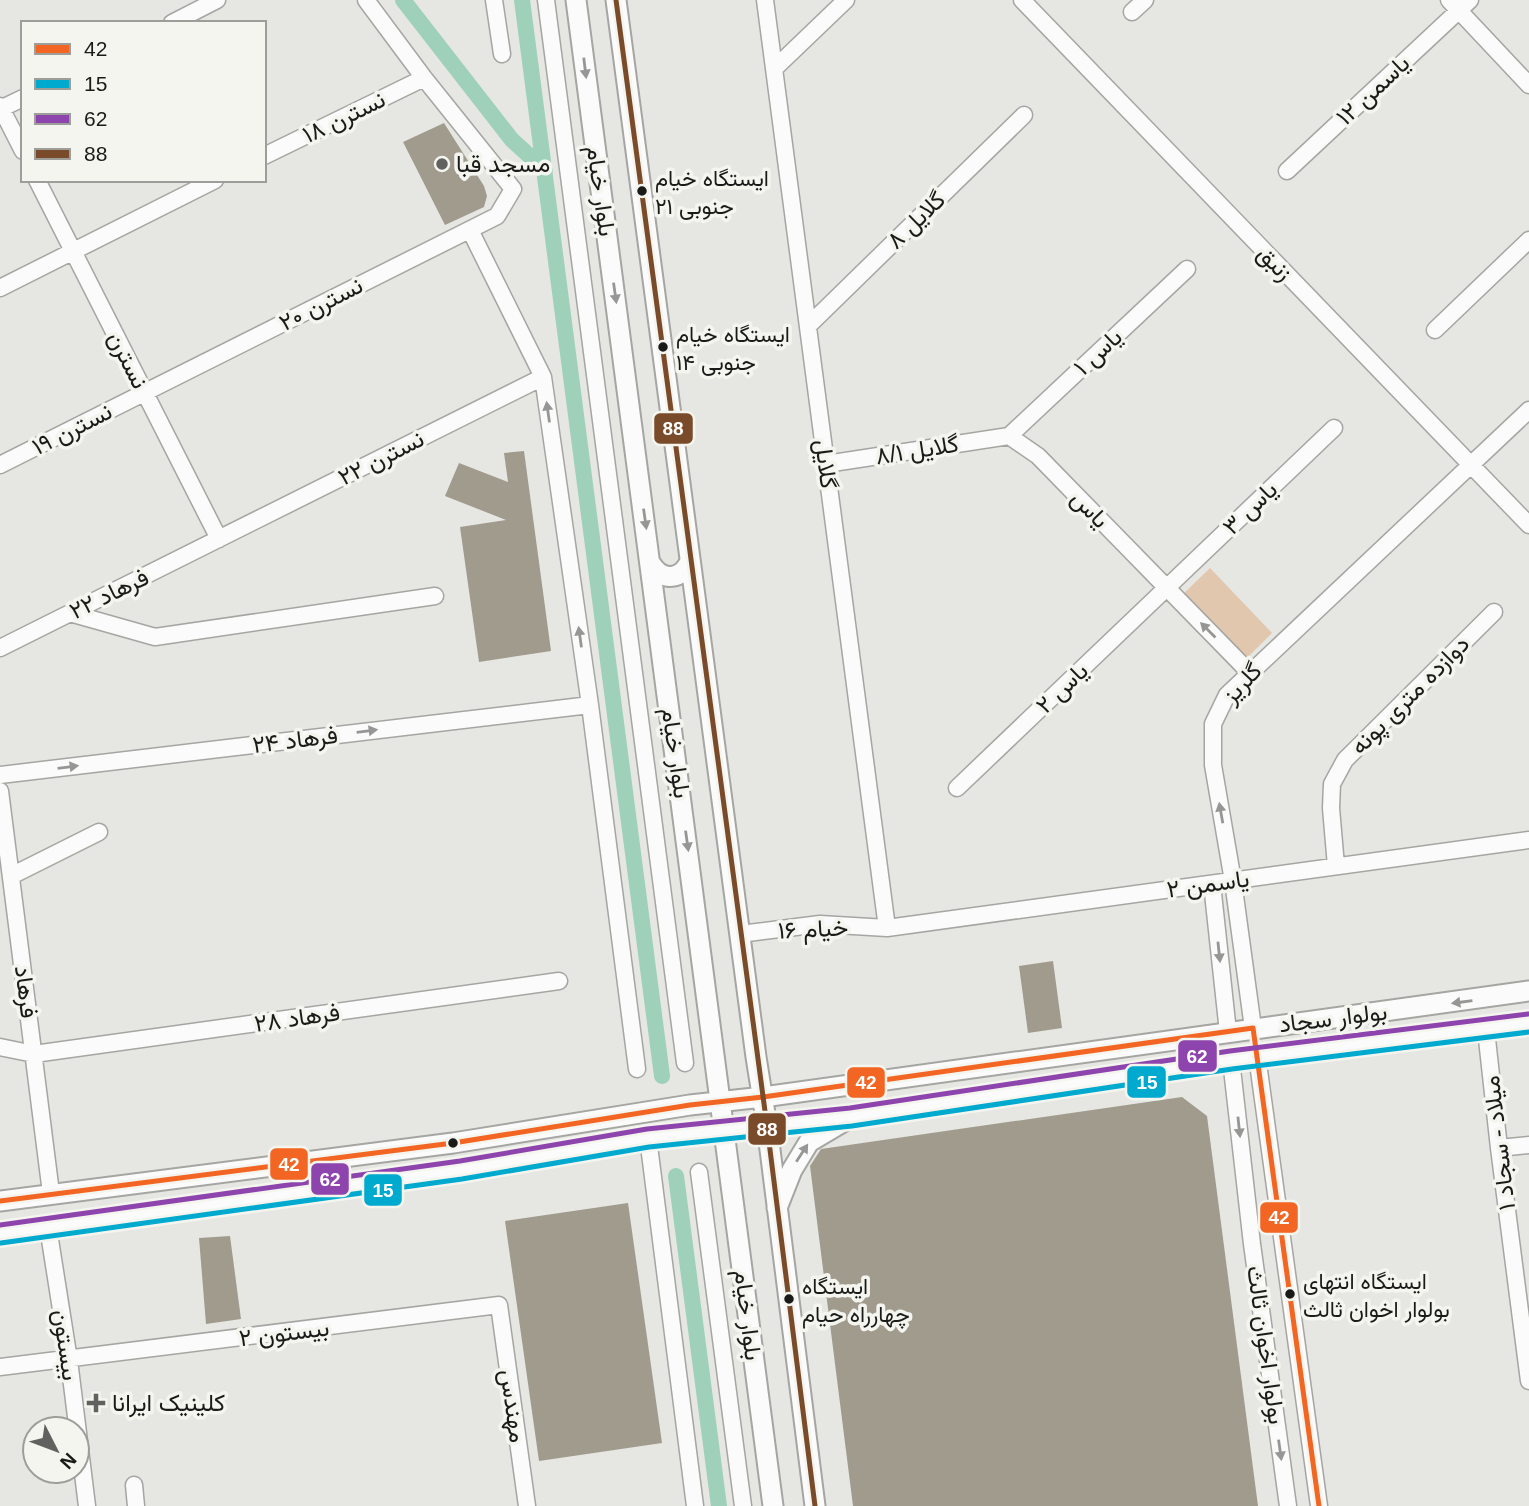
<svg xmlns="http://www.w3.org/2000/svg" width="1529" height="1506" viewBox="0 0 1529 1506" font-family="Arial,Vazirmatn,sans-serif">
<style>
.green{fill:#e2c7af}
.lines{fill:none;stroke-linecap:round;stroke-linejoin:round}
.canal{stroke:#9ed0ba;stroke-width:16}
.building{fill:#a09b8d}
.minor-casing{stroke:#a5a5a2;stroke-width:19}
.major-casing{stroke:#a5a5a2;stroke-width:23}
.minor{stroke:#fbfbfb;stroke-width:16}
.major{stroke:#fbfbfb;stroke-width:19}
.bus-1-casing{stroke:#f4f5ef;stroke-width:10}
.bus-2-casing{stroke:#f4f5ef;stroke-width:10}
.bus-3-casing{stroke:#f4f5ef;stroke-width:10}
.bus-4-casing{stroke:#f4f5ef;stroke-width:10}
.bus-1{stroke:#f26522;stroke-width:5}
.bus-2{stroke:#00a9ce;stroke-width:5}
.bus-3{stroke:#8e44ad;stroke-width:5}
.bus-4{stroke:#7a4b2a;stroke-width:5}
.oneway{fill:#969695}
.poi-dot{fill:#61625f;stroke:#f4f5ef;stroke-width:2.5}
.bus-dot{fill:#1a1a18;stroke:#f4f5ef;stroke-width:2.5}
.labels{text-anchor:middle;stroke-width:7;stroke-linejoin:round;paint-order:stroke}
.bus-label{font-size:22px;fill:#1a1a18;stroke:#f4f5ef;text-anchor:start}
.street-label{font-size:24px;fill:#1a1a18;stroke:#f4f5ef}
.poi-label{font-size:24px;fill:#1a1a18;stroke:#f4f5ef;text-anchor:start}
.line-badge{stroke:#f4f5ef;stroke-width:2.5}
.badge-label{font-size:19px;text-anchor:middle;font-weight:bold;fill:#fff}
</style>
<rect width="100%" height="100%" fill="#e6e7e2"/>
<path class="green" d="M1210,568L1272,633L1242,663L1178,599Z"/>
<g class="lines">
<path class="canal" d="M403,0L512,140L545,170
M522,0L662,1076
M676,1176L719,1506"/>
</g>
<path class="building" d="M444,123L484,186L487,196L484,207L445,225L403,142Z
M524,451L551,651L479,662L460,527L506,520L445,496L459,463L508,482L504,453Z
M1053,961L1062,1028L1028,1033L1019,966Z
M1182,1097L1207,1116L1258,1506H853L810,1166L821,1149Z
M628,1203L662,1443L539,1461L505,1221Z
M230,1236L241,1319L206,1324L199,1238Z"/>
<g class="lines">
<defs>
<path id="minor" d="M494,0L502,54
M546,0L685,1063
M765,0L887,928
M1022,0L1529,525
M1449,0L1529,85
M1132,12L1145,0
M172,23L217,0
M774,69L846,0
M0,106L23,151
M0,109L23,98
M264,156L424,78
M1287,171L1470,0
M37,180L219,539
M470,230L543,377L590,705L637,1069
M0,288L215,180
M808,326L1024,115
M1435,330L1529,240
M1009,436L1038,456L1250,673
M1009,436L1187,269
M826,464L1009,436
M0,465L497,216L513,189L424,78L366,0
M70,613L155,637L435,596
M0,648L543,377
M0,775L590,705
M957,788L1334,428
M0,791L51,1193
M1336,866L1331,808L1332,784L1345,760L1494,612
M11,876L99,832
M1212,884L1228,1032
M740,934L820,924L887,928L1529,840
M1253,1028L1233,881L1213,765V724L1227,695L1529,410
M1486,1030L1499,1148L1529,1381
M0,1047L34,1054L559,981
M1257,1056L1319,1506
M1231,1060L1252,1244L1288,1506
M648,1138L695,1506
M1499,1148L1529,1145
M699,1172L743,1506
M48,1227L69,1360L87,1506
M0,1367L499,1305L527,1506
M134,1485L136,1506"/>
<path id="major" d="M576,0L773,1506
M616,0L756,1057L767,1126L815,1506
M651,564C662,582 682,580 690,561
M0,1201L453,1143L690,1105L763,1097L1529,991
M777,1208L792,1170L809,1142L846,1120
M0,1234L461,1170L648,1138L851,1117L1231,1060L1529,1023"/>
</defs>
<use href="#minor" class="minor-casing"/>
<use href="#major" class="major-casing"/>
<use href="#minor" class="minor"/>
<use href="#major" class="major"/>
<defs>
<path id="bus-1" d="M0,1201L453,1143L690,1105L763,1097L1253,1028L1319,1506"/>
<path id="bus-2" d="M1,1243L462,1179L649,1147L852,1126L1232,1069L1529,1032"/>
<path id="bus-3" d="M0,1225L460,1161L647,1129L850,1108L1230,1051L1528,1014"/>
<path id="bus-4" d="M616,0L767,1126L815,1506"/>
</defs>
<use href="#bus-1" class="bus-1-casing"/>
<use href="#bus-2" class="bus-2-casing"/>
<use href="#bus-3" class="bus-3-casing"/>
<use href="#bus-4" class="bus-4-casing"/>
<use href="#bus-1" class="bus-1"/>
<use href="#bus-2" class="bus-2"/>
<use href="#bus-3" class="bus-3"/>
<use href="#bus-4" class="bus-4"/>
</g>
<defs><path id="oneway-solid" d="M-6-.8H1V-3.2L6.5 0L1 3.2V.8H-6Z" transform="scale(1.75)"/></defs>
<g class="oneway">
<use href="#oneway-solid" transform="translate(585 68) rotate(83)"/>
<use href="#oneway-solid" transform="translate(615 293) rotate(82)"/>
<use href="#oneway-solid" transform="translate(548 412) rotate(-98)"/>
<use href="#oneway-solid" transform="translate(645 519) rotate(82)"/>
<use href="#oneway-solid" transform="translate(1208 630) rotate(-135)"/>
<use href="#oneway-solid" transform="translate(580 637) rotate(-98)"/>
<use href="#oneway-solid" transform="translate(367 731) rotate(-7)"/>
<use href="#oneway-solid" transform="translate(68 767) rotate(-7)"/>
<use href="#oneway-solid" transform="translate(1221 813) rotate(-100)"/>
<use href="#oneway-solid" transform="translate(687 841) rotate(82)"/>
<use href="#oneway-solid" transform="translate(1219 952) rotate(84)"/>
<use href="#oneway-solid" transform="translate(1462 1002) rotate(172)"/>
<use href="#oneway-solid" transform="translate(1239 1127) rotate(84)"/>
<use href="#oneway-solid" transform="translate(802 1153) rotate(-57)"/>
<use href="#oneway-solid" transform="translate(1280 1450) rotate(82)"/>
</g>
<g class="poi-dot">
<circle cx="442" cy="164" r="7"/>
<path d="M92.5 1392.5h7v7h7v7h-7v7h-7v-7h-7v-7h7z"/>
</g>
<g class="bus-dot">
<circle cx="642" cy="191" r="6"/>
<circle cx="663" cy="347" r="6"/>
<circle cx="453" cy="1143" r="6"/>
<circle cx="1290" cy="1294" r="6"/>
<circle cx="789" cy="1299" r="6"/>
</g>
<g class="labels">
<g class="bus-label">
<text x="655" y="186">ایستگاه خیام<tspan x="655" dy="28">جنوبی ۲۱</tspan></text>
<text x="676" y="342">ایستگاه خیام<tspan x="676" dy="28">جنوبی ۱۴</tspan></text>
<text x="1303" y="1289">ایستگاه انتهای<tspan x="1303" dy="28">بولوار اخوان ثالث</tspan></text>
<text x="802" y="1294">ایستگاه<tspan x="802" dy="28">چهارراه حیام</tspan></text>
</g>
<g class="street-label">
<text transform="translate(1373 90) rotate(-43)" y="8">یاسمن ۱۲</text>
<text transform="translate(344 117) rotate(-26)" y="8">نسترن ۱۸</text>
<text transform="translate(601 191) rotate(82)" y="8">بلوار خیام</text>
<text transform="translate(916 220) rotate(-44)" y="8">گلایل ۸</text>
<text transform="translate(1275 263) rotate(46)" y="8">زنبق</text>
<text transform="translate(321 304) rotate(-27)" y="8">نسترن ۲۰</text>
<text transform="translate(1098 352) rotate(-43)" y="8">یاس ۱</text>
<text transform="translate(128 360) rotate(63)" y="8">نسترن</text>
<text transform="translate(72 429) rotate(-27)" y="8">نسترن ۱۹</text>
<text transform="translate(917 450) rotate(-9)" y="8">گلایل ۸/۱</text>
<text transform="translate(381 458) rotate(-27)" y="8">نسترن ۲۲</text>
<text transform="translate(826 464) rotate(83)" y="8">گلایل</text>
<text transform="translate(1250 508) rotate(-44)" y="8">یاس ۳</text>
<text transform="translate(1090 509) rotate(46)" y="8">یاس</text>
<text transform="translate(109 594) rotate(-26)" y="8">فرهاد ۲۲</text>
<text transform="translate(1242 683) rotate(-47)" y="8">گلریز</text>
<text transform="translate(1062 688) rotate(-44)" y="8">یاس ۲</text>
<text transform="translate(1410 695) rotate(-45)" y="8">دوازده متری پونه</text>
<text transform="translate(295 740) rotate(-7)" y="8">فرهاد ۲۴</text>
<text transform="translate(676 753) rotate(82)" y="8">بلوار خیام</text>
<text transform="translate(1208 884) rotate(-8)" y="8">یاسمن ۲</text>
<text transform="translate(813 929) rotate(-3)" y="8">خیام ۱۶</text>
<text transform="translate(26 992) rotate(83)" y="8">فرهاد</text>
<text transform="translate(297 1018) rotate(-8)" y="8">فرهاد ۲۸</text>
<text transform="translate(1333 1018) rotate(-7)" y="8">بولوار سجاد</text>
<text transform="translate(1499 1143) rotate(-97)" y="8">میلاد - سجاد ۱</text>
<text transform="translate(748 1315) rotate(83)" y="8">بلوار خیام</text>
<text transform="translate(284 1333) rotate(-7)" y="8">بیستون ۲</text>
<text transform="translate(66 1345) rotate(82)" y="8">بیستون</text>
<text transform="translate(1266 1345) rotate(82)" y="8">بولوار اخوان ثالث</text>
<text transform="translate(513 1406) rotate(82)" y="8">مهندس</text>
</g>
<g class="poi-label">
<text x="456" y="172">مسجد قبا</text>
<text x="112" y="1411">کلینیک ایرانا</text>
</g>
</g>
<g class="line-badge">
<rect x="653" y="412" width="41" height="33" rx="7" fill="#7a4b2a"/>
<rect x="1177" y="1039" width="41" height="34" rx="7" fill="#8e44ad"/>
<rect x="1126" y="1065" width="41" height="34" rx="7" fill="#00a9ce"/>
<rect x="846" y="1066" width="40" height="33" rx="7" fill="#f26522"/>
<rect x="747" y="1112" width="40" height="34" rx="7" fill="#7a4b2a"/>
<rect x="269" y="1147" width="40" height="34" rx="7" fill="#f26522"/>
<rect x="310" y="1162" width="40" height="34" rx="7" fill="#8e44ad"/>
<rect x="363" y="1173" width="40" height="34" rx="7" fill="#00a9ce"/>
<rect x="1259" y="1201" width="40" height="33" rx="7" fill="#f26522"/>
</g>
<g class="badge-label">
<text x="673" y="435">88</text>
<text x="1197" y="1063">62</text>
<text x="1147" y="1089">15</text>
<text x="866" y="1089">42</text>
<text x="767" y="1136">88</text>
<text x="289" y="1171">42</text>
<text x="330" y="1186">62</text>
<text x="383" y="1197">15</text>
<text x="1279" y="1224">42</text>
</g>
<rect x="21" y="21" width="245" height="161" fill="#f4f5ef" stroke="#9d9d99" stroke-width="2"/>
<rect x="35" y="44" width="35" height="10" fill="#f26522" stroke="#9d9d99" stroke-width="2"/>
<text x="84" y="56" font-size="21" fill="#1a1a18">42</text>
<rect x="35" y="79" width="35" height="10" fill="#00a9ce" stroke="#9d9d99" stroke-width="2"/>
<text x="84" y="91" font-size="21" fill="#1a1a18">15</text>
<rect x="35" y="114" width="35" height="10" fill="#8e44ad" stroke="#9d9d99" stroke-width="2"/>
<text x="84" y="126" font-size="21" fill="#1a1a18">62</text>
<rect x="35" y="149" width="35" height="10" fill="#7a4b2a" stroke="#9d9d99" stroke-width="2"/>
<text x="84" y="161" font-size="21" fill="#1a1a18">88</text>
<g transform="translate(56 1450) rotate(132)"><circle r="33" fill="#f4f5ef" stroke="#9d9d99" stroke-width="2"/>
<path d="M0-5L12 26L0 18L-12 26Z" fill="#61625f"/>
<text y="-10" font-size="19" font-weight="bold" text-anchor="middle" fill="#1a1a18">N</text>
</g>
</svg>
